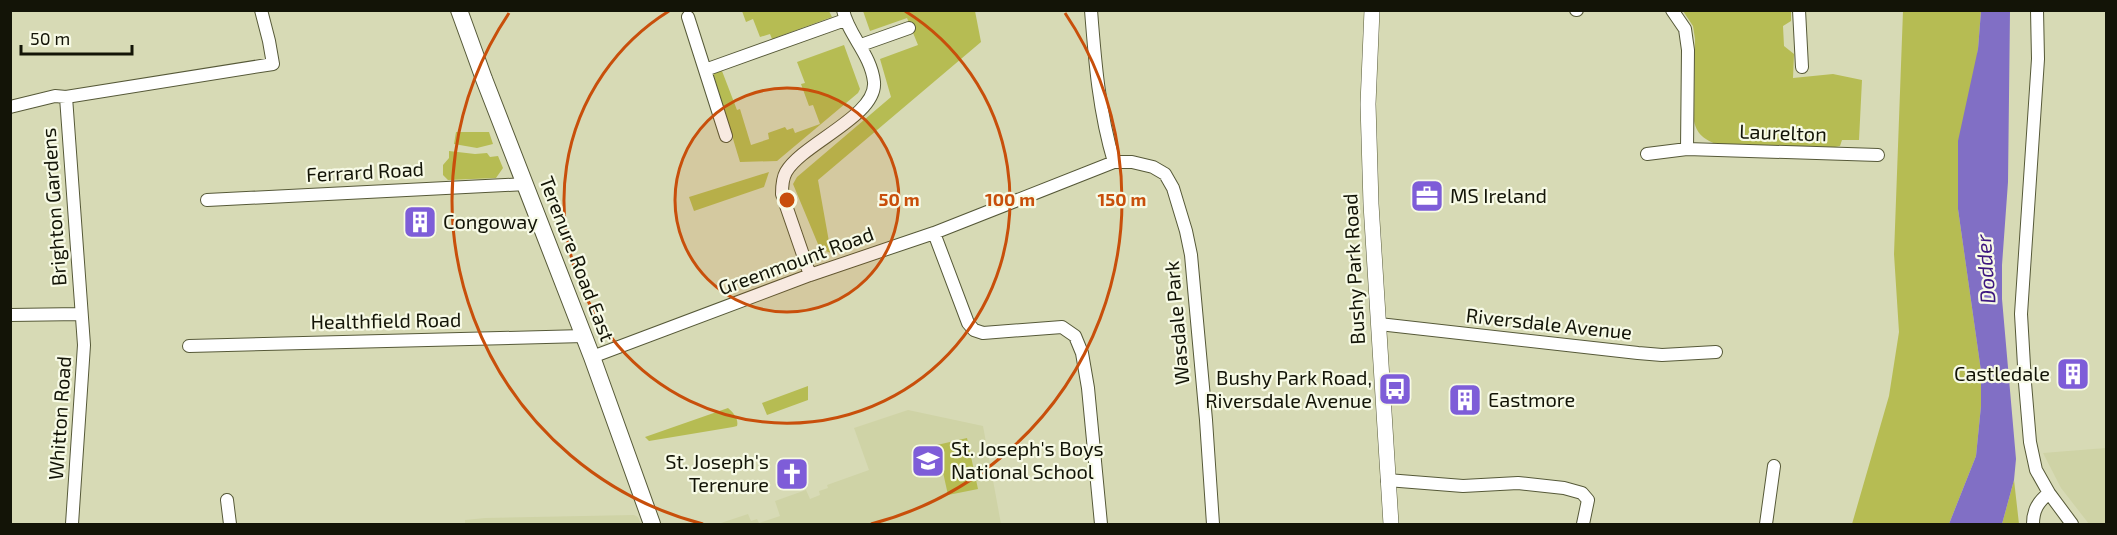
<svg xmlns="http://www.w3.org/2000/svg" width="2117" height="535" viewBox="0 0 2117 535" font-family="'Exo 2',sans-serif">
<style>
.built{fill:#cfd3a6}
.green{fill:#b6bc53}
.water{fill:#816fc5}
.lines{fill:none;stroke-linecap:round;stroke-linejoin:round}
.minor-casing{stroke:#565938;stroke-width:14}
.tertiary-casing{stroke:#565938;stroke-width:16}
.secondary-casing{stroke:#565938;stroke-width:18}
.minor{stroke:#fff;stroke-width:12}
.tertiary{stroke:#fff;stroke-width:15}
.secondary{stroke:#fff;stroke-width:16}
.ring{fill:none;stroke:#c84f0b;stroke-width:3}
.labels{text-anchor:middle;stroke-width:4.5;stroke-linejoin:round;paint-order:stroke}
.street-label{font-size:20px;fill:#131407;stroke:#f7fae6}
.poi-label{font-size:20px;fill:#131407;stroke:#f7fae6;text-anchor:start}
.water-label{font-size:21px;font-style:italic;fill:#3d177f;stroke:#f7fae6}
.centre{fill:#c84f0b;stroke:#f7fae6;stroke-width:3}
.ring-label{font-size:18px;text-anchor:middle;font-weight:bold;fill:#c84f0b;stroke:#f7fae6;stroke-width:4.5;stroke-linejoin:round;paint-order:stroke}
</style>
<rect width="100%" height="100%" fill="#d7dab5"/>
<path class="built" d="M908,410L983,426L1001,524H718L748,514L751,521L757,519L759,523L780,516L775,501L806,490L810,499L820,495L819,491L828,488L827,485L869,470L854,428Z
M2106,448V524H2089L2061,488L2043,453Z
M634,515L638,517L641,524H465V520L485,518Z"/>
<path class="green" d="M742,11H829L832,17L772,39L770,34L760,37L753,19L746,22Z
M863,11H975L981,42L818,180L831,253L820,249L793,184L797,177L891,97L880,59L918,45L907,18L870,31Z
M1683,11H1791V21L1783,26L1784,46L1794,54L1793,78L1833,74L1862,80L1859,140H1842L1840,146L1835,147L1721,146C1707,141 1697,136 1694,121L1695,39L1693,26Z
M1903,11H1981L1978,49L1958,209L1981,371V406L1976,456L1949,524H1852L1889,396L1899,332L1894,254Z
M844,45L860,89L858,93L777,161L740,162L713,73L722,71L737,110L740,109L751,145L769,139L768,133L785,127L787,130L793,128L795,133L820,124L813,105L809,106L801,84L805,83L797,62Z
M456,132H489L493,144L477,148L454,144Z
M449,151L475,154L487,153L490,157L498,156L503,168L496,178L448,180L443,175V165L449,158Z
M769,172L764,187L694,211L689,197Z
M808,386V400L767,415L762,403Z
M728,408C733,412 739,419 737,426L733,427L649,441L645,437Z
M967,438L978,489L948,495L937,445Z
M2014,480L2019,524H2002Z"/>
<path class="water" d="M1981,11H2010L2008,182L2002,265V299L2016,459L2014,480L2002,524H1949L1976,456L1981,406V371L1958,209V141L1978,49Z"/>
<g class="lines">
<defs>
<path id="minor" d="M1091,10C1095,62 1099,112 1114,162
M1576,10H1577
M1672,10L1685,29L1688,50L1687,149
M1799,10L1802,67
M2037,10L2038,59L2021,314L2025,383L2030,442L2036,470L2049,493L2072,524
M688,17L726,136
M861,45L909,28
M705,70L845,20
M66,97L84,345L72,524
M10,107L55,96L66,97L273,64L269,41L261,10
M1647,154L1687,149L1878,155
M207,200L526,184
M934,233L968,323L974,330L983,333L1062,327L1075,336L1082,353L1088,388L1101,524
M810,275L782,194C782,187 782,179 786,172C803,143 877,116 874,82C871,54 848,35 843,10
M10,315L81,314
M1379,324L1638,353L1662,355L1716,352
M189,346L584,336
M592,357L810,275L934,233L1114,162H1132L1153,167L1165,174L1173,188L1186,231L1191,255L1206,420L1213,524
M1387,480L1463,486L1518,483L1564,488L1582,493L1588,500L1583,524
M227,500L230,524
M1766,524L1774,466
M2033,524C2033,510 2038,502 2049,493"/>
<path id="tertiary" d="M1372,10L1368,104L1371,204L1391,524"/>
<path id="secondary" d="M459,10L484,79L592,357L652,524"/>
</defs>
<use href="#minor" class="minor-casing"/>
<use href="#tertiary" class="tertiary-casing"/>
<use href="#secondary" class="secondary-casing"/>
<use href="#minor" class="minor"/>
<use href="#tertiary" class="tertiary"/>
<use href="#secondary" class="secondary"/>
</g>
<circle cx="787" cy="200" r="112" fill="#c84f0b" fill-opacity=".12"/>
<g class="ring">
<circle cx="787" cy="200" r="112"/>
<path d="M905 11A223 223 0 1 1 669 11"/>
<path d="M703 524A335 335 0 0 1 509 13M1065 13A335 335 0 0 1 871 524"/>
</g>
<defs>
<symbol id="office-square" viewBox="-11 -11 22 22"><rect x="-9" y="-9" width="18" height="18" rx="4" fill="#7e5dd8" stroke="#f7fae6"/><path d="M-6-3h4V-5.5h4V-3h4V5H-6ZM-1-4.5V-3h2v-1.5ZM-6 0V1H6V0Z" fill="#fff"/></symbol>
<symbol id="building-square" viewBox="-11 -11 22 22"><rect x="-9" y="-9" width="18" height="18" rx="4" fill="#7e5dd8" stroke="#f7fae6"/><path d="M-4-6H4V6H1V3H-1V6H-4ZM-2.5-4.3h1.7v1.8h-1.7ZM.8-4.3h1.7v1.8H.8ZM-2.5-1h1.7V.8h-1.7ZM.8-1h1.7V.8H.8Z" fill="#fff"/></symbol>
<symbol id="bus-square" viewBox="-11 -11 22 22"><rect x="-9" y="-9" width="18" height="18" rx="4" fill="#7e5dd8" stroke="#f7fae6"/><path d="M-5-6H5V4H4V6H2V4H-2V6H-4V4H-5ZM-3.5-4V0h7V-4ZM-3.5 1.2v1.5H-2V1.2ZM2 1.2v1.5H3.5V1.2Z" fill="#fff"/></symbol>
<symbol id="school-square" viewBox="-11 -11 22 22"><rect x="-9" y="-9" width="18" height="18" rx="4" fill="#7e5dd8" stroke="#f7fae6"/><path d="M0-5L7-2L0 1L-7-2ZM-4 1L0 2.5L4 1V4Q0 6-4 4Z" fill="#fff"/></symbol>
<symbol id="church-square" viewBox="-11 -11 22 22"><rect x="-9" y="-9" width="18" height="18" rx="4" fill="#7e5dd8" stroke="#f7fae6"/><path d="M-1.2-6h2.4v3.5h3.3v2.4h-3.3V6h-2.4V-.1h-3.3v-2.4h3.3Z" fill="#fff"/></symbol>
</defs>
<g fill-rule="evenodd">
<use href="#office-square" x="1408" y="177" width="38" height="38"/>
<use href="#building-square" x="401" y="203" width="38" height="38"/>
<use href="#building-square" x="2054" y="355" width="38" height="38"/>
<use href="#bus-square" x="1376" y="370" width="38" height="38"/>
<use href="#building-square" x="1446" y="381" width="38" height="38"/>
<use href="#school-square" x="909" y="442" width="38" height="38"/>
<use href="#church-square" x="773" y="455" width="38" height="38"/>
</g>
<g class="labels">
<g class="street-label">
<text transform="translate(1783 133) rotate(2)" y="7">Laurelton</text>
<text transform="translate(365 172) rotate(-3)" y="7">Ferrard Road</text>
<text transform="translate(54 207) rotate(-94)" y="7">Brighton Gardens</text>
<text transform="translate(577 259) rotate(69)" y="7">Terenure Road East</text>
<text transform="translate(796 261) rotate(-20)" y="7">Greenmount Road</text>
<text transform="translate(1354 269) rotate(-93)" y="7">Bushy Park Road</text>
<text transform="translate(386 321) rotate(-1)" y="7">Healthfield Road</text>
<text transform="translate(1177 323) rotate(-95)" y="7">Wasdale Park</text>
<text transform="translate(1549 324) rotate(6)" y="7">Riversdale Avenue</text>
<text transform="translate(60 418) rotate(-86)" y="7">Whitton Road</text>
</g>
<g class="poi-label">
<text x="1450" y="203">MS Ireland</text>
<text x="443" y="229">Congoway</text>
<text x="2050" y="381" text-anchor="end">Castledale</text>
<text x="1372" y="385" text-anchor="end">Bushy Park Road,<tspan x="1372" dy="23">Riversdale Avenue</tspan></text>
<text x="1488" y="407">Eastmore</text>
<text x="951" y="456">St. Joseph's Boys<tspan x="951" dy="23">National School</tspan></text>
<text x="769" y="469" text-anchor="end">St. Joseph's<tspan x="769" dy="23">Terenure</tspan></text>
</g>
<g class="water-label">
<text transform="translate(1986 269) rotate(-94)" y="7">Dodder</text>
</g>
</g>
<circle cx="787" cy="200" r="9" class="centre"/>
<g class="ring-label">
<text x="899" y="206">50 m</text>
<text x="1010" y="206">100 m</text>
<text x="1122" y="206">150 m</text>
</g>
<rect width="2117" height="535" fill="none" stroke="#131407" stroke-width="24"/>
<path d="M21 45v9h111v-9" fill="none" stroke="#131407" stroke-width="3"/>
<text x="30" y="45" font-size="18" fill="#131407" stroke="#f7fae6" stroke-width="4.5" paint-order="stroke">50 m</text>
</svg>
